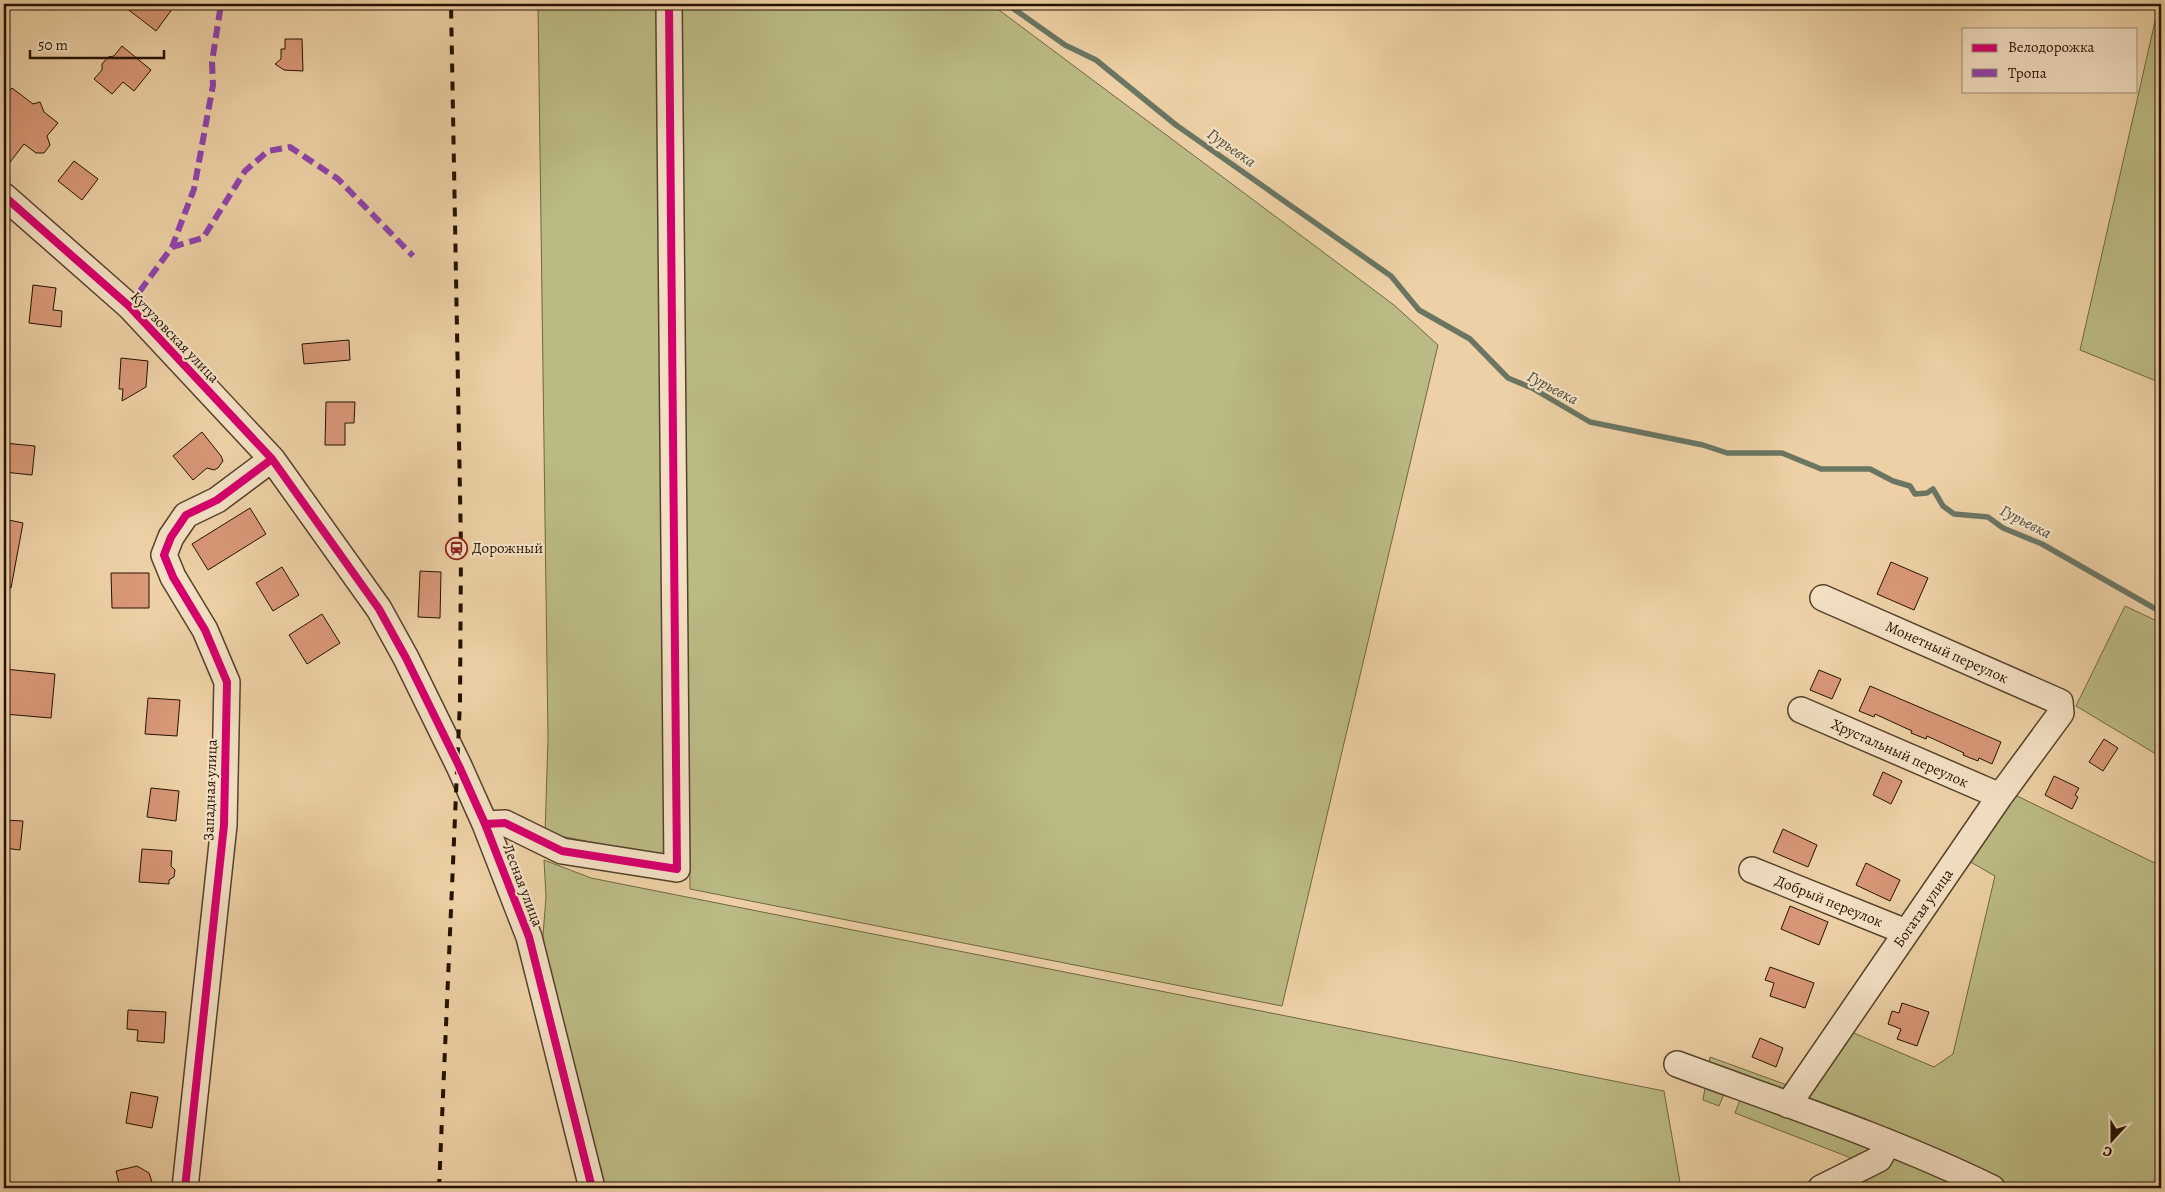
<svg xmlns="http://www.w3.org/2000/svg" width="2165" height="1192" viewBox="0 0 2165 1192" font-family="Alegreya,serif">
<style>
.green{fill:#bbba84;stroke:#706642}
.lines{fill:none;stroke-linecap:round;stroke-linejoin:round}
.stream{stroke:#6a7562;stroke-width:5.5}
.building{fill:#d89777;stroke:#241200}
.minor-casing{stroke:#564229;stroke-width:28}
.minor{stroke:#f3e0c4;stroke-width:25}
.rail{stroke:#241200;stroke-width:4;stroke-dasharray:9 9;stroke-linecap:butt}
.quiet{stroke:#8e44ad;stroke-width:6;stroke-dasharray:12 6;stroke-linecap:butt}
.cycleway-casing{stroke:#f3e0c4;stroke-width:11}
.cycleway{stroke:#d6006c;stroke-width:8}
.labels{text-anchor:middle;stroke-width:4.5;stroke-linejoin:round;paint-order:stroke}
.street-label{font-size:15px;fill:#241200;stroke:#f3e0c4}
.poi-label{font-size:15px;fill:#241200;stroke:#f3e0c4;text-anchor:start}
.water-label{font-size:16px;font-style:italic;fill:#4d4c39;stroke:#f3e0c4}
</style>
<rect width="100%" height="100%" fill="#edd0a5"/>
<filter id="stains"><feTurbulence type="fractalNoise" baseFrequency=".004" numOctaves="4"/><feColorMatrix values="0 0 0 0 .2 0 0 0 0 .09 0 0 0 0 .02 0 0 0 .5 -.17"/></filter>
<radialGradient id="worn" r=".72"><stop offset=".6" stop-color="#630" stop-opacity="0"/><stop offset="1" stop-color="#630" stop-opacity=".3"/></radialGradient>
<path class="green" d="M538,4H657L667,857L545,833L548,739Z
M679,4H991L1394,305L1438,345L1282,1006L690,889Z
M2159,4H2161V383L2080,350Z
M2125,606L2161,623V757L2076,706Z
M2013,794L2161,866V1188H1802L1864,1163L1735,1113L1740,1100L1724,1094L1719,1106L1703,1100L1710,1057L1806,1092L1849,1031L1934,1067L1953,1054L1995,876L1967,860Z
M544,860L591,878L1664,1091L1681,1188H585L541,961L546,897Z"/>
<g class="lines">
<path class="stream" d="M1007,4L1065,45L1096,60L1176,125L1391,276L1419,310L1470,339L1508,378L1532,388L1590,422L1703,445L1727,453H1782L1821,469H1870L1893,481L1910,486L1915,494L1927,493L1933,489L1943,506L1954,514L1988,517L2003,528L2042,544L2161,612"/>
</g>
<path class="building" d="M121,4H176L156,31Z
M285,39H302L303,71L284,70L275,64L281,59V49H285Z
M122,46L151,70L134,91L123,82L112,94L94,79L102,70V64L108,57L114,56Z
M12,88L33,104L40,102L44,112L58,123L47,136L50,145L44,153H36L24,144L4,170V98Z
M74,161L98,179L82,200L58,181Z
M33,285L56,288L53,310L62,311L61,327L29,323Z
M349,340L350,360L304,364L302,344Z
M121,358L148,361L146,387L122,401L123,389H119Z
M326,402H355L354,423H345V445H325Z
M202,432L221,456L223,461L218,468L214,470L207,468L193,480L173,456Z
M4,443L35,446L32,475L4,472Z
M250,508L266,534L208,570L192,544Z
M4,519L23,523L11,588L4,587Z
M1891,562L1928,578L1914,610L1877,594Z
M282,567L299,595L273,611L256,583Z
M420,571L441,572L440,618L418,617Z
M111,573H149V608H112Z
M322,614L340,643L307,664L289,635Z
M4,669L55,674L51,718L4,714Z
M1819,670L1841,679L1832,699L1810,690Z
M1870,686L2001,742L1992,764L1979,758L1978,761L1963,755L1964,753L1927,736L1926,739L1911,733L1912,731L1875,714L1874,717L1859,711Z
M148,698L180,700L177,736L145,734Z
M2104,739L2118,748L2103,771L2089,762Z
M1883,772L1902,781L1891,804L1873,795Z
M2054,776L2079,788L2075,795L2078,797L2072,809L2045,795Z
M151,788L179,791L176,821L147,817Z
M4,820L23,821L20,850L4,848Z
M1783,829L1817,845L1808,867L1773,852Z
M142,849L172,851L171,866L175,870L174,877L169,880V884L139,882Z
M1866,863L1900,880L1890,901L1856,885Z
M1790,906L1828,922L1819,945L1781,929Z
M1770,967L1814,983L1805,1008L1770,996L1774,983L1765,980Z
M1902,1003L1929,1012L1917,1046L1897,1039L1901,1029L1888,1024L1892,1011L1899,1013Z
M128,1010L166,1012L164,1043L137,1041L138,1030L127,1029Z
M1760,1038L1783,1048L1776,1067L1752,1057Z
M131,1092L158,1097L152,1128L126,1123Z
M137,1166L149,1173L154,1188H120L116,1171Z"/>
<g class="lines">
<defs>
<path id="minor" d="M4,196L129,306L272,459L379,609L406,658L459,766L485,824L529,937L592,1188
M1801,710L2000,796
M485,824L505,823L562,851L677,869L669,4
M1752,870L1906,932
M1677,1064C1783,1103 1891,1139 1992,1188
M1788,1105L2000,796L2061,713L2060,702L1823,598
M185,1188L224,825L227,682L205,630L173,577L164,555L171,537L186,515L217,500L272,459
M1821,1188L1879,1159L1888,1143"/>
</defs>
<use href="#minor" class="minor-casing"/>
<use href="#minor" class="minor"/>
<path class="rail" d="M439,1188L460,701L461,548L451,4"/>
<path class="quiet" d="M172,247L203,238L245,171L268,151L290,147L338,179L413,256
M129,306L172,247L194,189L213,85L212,62L221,4"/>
<defs>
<path id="cycleway" d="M4,196L129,306L272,459L379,609L406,658L459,766L485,824L529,937L592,1188
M485,824L505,823L562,851L677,869L669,4
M185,1188L224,825L227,682L205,630L173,577L164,555L171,537L186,515L217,500L272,459"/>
</defs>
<use href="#cycleway" class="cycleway-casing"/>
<use href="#cycleway" class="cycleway"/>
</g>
<defs>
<symbol id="station-ring" viewBox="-11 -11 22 22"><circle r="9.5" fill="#f3e0c4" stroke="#8f2418" stroke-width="1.5"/><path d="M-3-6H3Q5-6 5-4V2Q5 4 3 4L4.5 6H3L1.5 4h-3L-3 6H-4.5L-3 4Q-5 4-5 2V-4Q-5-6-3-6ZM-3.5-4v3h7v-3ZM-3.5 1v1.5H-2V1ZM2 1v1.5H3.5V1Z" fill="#8f2418"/></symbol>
</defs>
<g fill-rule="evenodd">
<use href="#station-ring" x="444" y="536" width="25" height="25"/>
</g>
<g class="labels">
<g class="street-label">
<text transform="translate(175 337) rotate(46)" y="5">Кутузовская улица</text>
<text transform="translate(1947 652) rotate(24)" y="5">Монетный переулок</text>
<text transform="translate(1900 753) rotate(24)" y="5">Хрустальный переулок</text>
<text transform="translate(210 790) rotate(-88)" y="5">Западная улица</text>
<text transform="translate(523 885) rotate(69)" y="5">Лесная улица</text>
<text transform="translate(1829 901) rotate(22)" y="5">Добрый переулок</text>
<text transform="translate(1923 908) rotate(-55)" y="5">Богатая улица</text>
</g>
<g class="poi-label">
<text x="472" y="553">Дорожный</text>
</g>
<g class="water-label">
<text transform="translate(1232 147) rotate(35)" y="6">Гурьевка</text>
<text transform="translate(1553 387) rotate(28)" y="6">Гурьевка</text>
<text transform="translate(2026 521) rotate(27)" y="6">Гурьевка</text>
</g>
</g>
<rect width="2165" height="1192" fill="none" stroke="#edd0a5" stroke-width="20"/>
<rect x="5" y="5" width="2155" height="1182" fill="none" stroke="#241200" stroke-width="2.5"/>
<rect x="10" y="10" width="2145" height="1172" fill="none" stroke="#241200"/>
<rect x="1962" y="28" width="175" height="65" fill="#f3e0c4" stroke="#a08e76"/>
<rect x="1972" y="44" width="25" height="8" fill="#d6006c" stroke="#a08e76"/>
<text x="2008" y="52" font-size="15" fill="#241200">Велодорожка</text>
<rect x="1972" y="69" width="25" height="8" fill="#8e44ad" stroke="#a08e76"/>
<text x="2008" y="78" font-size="15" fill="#241200">Тропа</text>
<g transform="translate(2112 1140) rotate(201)" stroke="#f3e0c4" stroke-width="4" paint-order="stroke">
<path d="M0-4L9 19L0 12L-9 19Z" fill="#241200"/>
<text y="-8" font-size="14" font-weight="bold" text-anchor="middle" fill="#241200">С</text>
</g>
<path d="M30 50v8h134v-8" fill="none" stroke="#241200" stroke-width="2.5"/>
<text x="38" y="50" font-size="15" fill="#241200" stroke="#f3e0c4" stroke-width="4" paint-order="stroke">50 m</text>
<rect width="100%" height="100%" filter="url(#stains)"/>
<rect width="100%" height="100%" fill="url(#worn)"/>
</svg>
